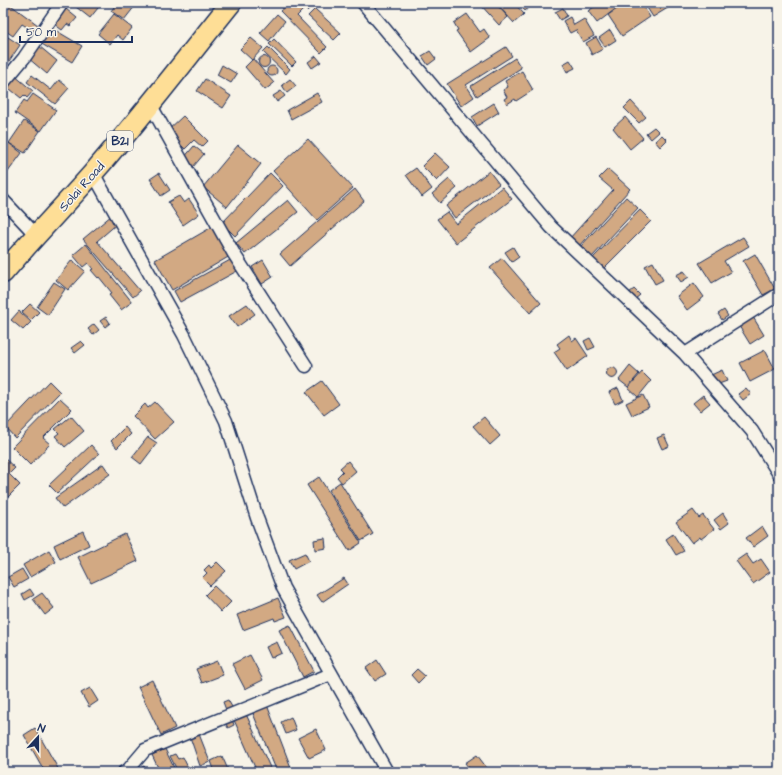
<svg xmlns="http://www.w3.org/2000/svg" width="782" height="775" viewBox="0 0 782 775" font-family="'Architects Daughter',sans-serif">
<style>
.building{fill:#d2a983;stroke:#1b2f5e}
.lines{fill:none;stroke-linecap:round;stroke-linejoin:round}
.minor-casing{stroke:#1b2f5e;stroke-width:15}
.trunk-casing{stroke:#1b2f5e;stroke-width:23}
.minor{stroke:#f7f3e8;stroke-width:12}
.trunk{stroke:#fede96;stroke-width:20}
.labels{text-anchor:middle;stroke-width:3;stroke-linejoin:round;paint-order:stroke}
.shield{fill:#f7f3e8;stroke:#5d6a87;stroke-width:1}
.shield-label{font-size:12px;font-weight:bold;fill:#1b2f5e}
.street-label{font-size:13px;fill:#1b2f5e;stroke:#f7f3e8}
</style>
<rect width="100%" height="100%" fill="#f7f3e8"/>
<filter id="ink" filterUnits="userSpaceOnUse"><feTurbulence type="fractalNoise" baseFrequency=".025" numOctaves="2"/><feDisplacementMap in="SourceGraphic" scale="8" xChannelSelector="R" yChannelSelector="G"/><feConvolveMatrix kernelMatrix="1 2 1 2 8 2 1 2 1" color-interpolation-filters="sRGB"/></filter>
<g filter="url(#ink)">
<path class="building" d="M3,3H8L38,25L33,31L22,24L13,36L3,29Z
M71,3H102L90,18Z
M117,3H131L135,6L124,20L111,11Z
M289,3H315L307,11L305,8L297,16L327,47L321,53L280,11Z
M479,3H495L508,17L499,25Z
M496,3H514L524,14L514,23Z
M518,3H535L525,11Z
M600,3H615L618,7L597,23L588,11Z
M626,3H641L650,17L622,36L608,15Z
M644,3H669L671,6L653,17Z
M563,8L567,16L560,20L555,12Z
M66,9L77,18L70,26L67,24L62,30L54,24Z
M315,9L341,33L334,40L308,16Z
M114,14L132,28L123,40L117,35L110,44L98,34Z
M277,14L285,21L269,41L260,33Z
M467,14L480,32L484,29L490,38L471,52L456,31L458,30L454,23Z
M570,17L574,25L584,19L594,36L583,42L576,30L570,33L563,21Z
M50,27L82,46L72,62L40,43Z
M610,30L616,40L605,47L599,38Z
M5,35L20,45L3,70V38Z
M596,37L603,49L592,55L586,43Z
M251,38L263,48L252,60L240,49Z
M274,39L296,62L292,66L269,44Z
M39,46L57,61L47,74L28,58Z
M268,47L290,69L286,74L263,52Z
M506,47L512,56L466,85L474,97L461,106L447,84Z
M430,51L436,59L428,65L422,56Z
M316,56L321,62L312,68L308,62Z
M258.5 62a5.5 5.5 0 1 1 11 0a5.5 5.5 0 1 1-11 0Z
M515,58L521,68L477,96L471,86Z
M253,59L274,83L265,90L245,67Z
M570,60L575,68L567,72L563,64Z
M222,65L237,74L231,83L217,75Z
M267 71a5 5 0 1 1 10 0a5 5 0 1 1-10 0Z
M522,71L533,90L516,101L515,99L507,104L504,99L507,97L503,90L508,87L505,81Z
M14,75L33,91L27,98L24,95L21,98L5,85Z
M32,75L51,90L59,80L69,88L55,104L27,82Z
M205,79L231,96L223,108L197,91Z
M290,79L296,86L287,93L282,85Z
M281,91L285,96L277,102L273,96Z
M317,93L322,102L291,119L287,110Z
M33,94L56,110L41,131L15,113L24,100L27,102Z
M631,101L646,117L639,123L624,108Z
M494,103L499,112L477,126L472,117Z
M183,116L208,141L202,147L194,140L185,149L167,131Z
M625,117L643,138L630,149L613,128Z
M24,121L40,131L25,153L9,143Z
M654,127L659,132L651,139L646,133Z
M662,135L667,140L660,147L655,141Z
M308,139L353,188L317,220L273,171Z
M6,141L22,153L5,176L3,175V145Z
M238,145L261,164L227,207L203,187Z
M194,146L204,154L193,167L183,159Z
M435,153L450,167L437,181L422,166Z
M416,168L432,189L422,197L406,175Z
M608,169L630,189L578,247L569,239L613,190L599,178Z
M489,171L499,184L455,218L446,206Z
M159,173L170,190L161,196L150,179Z
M270,173L283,186L235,236L222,223Z
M449,179L457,188L440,203L432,194Z
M502,187L512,199L456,243L437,219L447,212L456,224Z
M355,189L364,201L290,266L280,254Z
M179,196L184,203L189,199L199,214L183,225L168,202Z
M626,197L638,208L591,258L580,247Z
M288,200L298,212L245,254L236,243Z
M640,210L651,221L603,269L592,259Z
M112,215L118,223L97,241L140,291L133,297L83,239Z
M212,227L230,256L172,290L155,260Z
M743,237L749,246L724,261L731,272L712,283L699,263Z
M86,244L132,302L121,310L109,295L112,293L99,277L98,278L91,270L93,269L88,263L83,267L73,255Z
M513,247L519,257L512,262L505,252Z
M755,254L775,289L763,295L743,261Z
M502,258L541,303L530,313L490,268Z
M232,259L239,270L180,302L174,291Z
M72,260L85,271L68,290L56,280Z
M263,260L273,277L262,284L252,267Z
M653,262L663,280L655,284L645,266Z
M684,271L689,277L681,282L676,275Z
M54,282L65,289L48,315L37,307Z
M694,283L704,297L687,310L677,296Z
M634,289L640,295L634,300L629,293Z
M30,304L39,312L31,320L22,312Z
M247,304L255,314L237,327L229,316Z
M724,310L728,316L722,320L718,314Z
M19,311L31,322L23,330L11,320Z
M106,317L110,323L105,327L100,321Z
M753,317L764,335L750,344L739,326Z
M94,324L99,330L93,335L88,329Z
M569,335L572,341L576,338L588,356L567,371L554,352L560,348L557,344Z
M590,338L595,347L588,350L584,341Z
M81,341L85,345L75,353L71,348Z
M765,350L775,369L750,382L740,363Z
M630,366L639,374L628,387L619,380Z
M606.5 373a5.5 5.5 0 1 1 11 0a5.5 5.5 0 1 1-11 0Z
M722,370L727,381L716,385L711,375Z
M642,372L651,381L638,397L628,388Z
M49,381L60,392L15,438L5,427Z
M322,381L339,404L324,415L306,392Z
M618,388L623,400L615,404L609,392Z
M746,388L751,394L743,400L738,394Z
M643,395L649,407L632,415L626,403Z
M703,395L710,403L700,411L693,403Z
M60,398L72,409L43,438L50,444L30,465L12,447Z
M155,402L174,422L155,439L133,416L145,404L148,408Z
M71,416L84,431L65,447L55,436L59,433L55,429Z
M484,417L500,436L490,445L473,426Z
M125,427L131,434L117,448L111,441Z
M664,435L669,446L662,449L657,438Z
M148,437L157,443L141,464L132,457Z
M91,445L99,454L57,493L49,485Z
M3,457L15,468L9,474L20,485L3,502Z
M348,461L356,471L342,483L337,477L343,471L340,468Z
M103,464L110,474L63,508L55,498Z
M319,477L361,543L349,551L307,485Z
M340,482L373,534L361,541L329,490Z
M693,510L699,518L703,515L714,529L701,539L700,537L692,543L676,522Z
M723,513L729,523L721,529L714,520Z
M762,526L768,536L753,547L746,538Z
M83,531L89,545L60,559L54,545Z
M125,534L138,561L91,583L78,557Z
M673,534L684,551L676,555L666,539Z
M325,538L326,548L315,550L314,540Z
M49,550L56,562L30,577L23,565Z
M305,553L309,561L294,569L289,560Z
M746,554L753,564L761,559L770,572L753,584L736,561Z
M217,562L226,571L210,586L202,578L207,573L204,570L209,565L211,568Z
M22,569L28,579L14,587L8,577Z
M344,578L348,584L322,602L317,595Z
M214,586L231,602L221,612L205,595Z
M30,589L34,595L25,600L22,594Z
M42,593L54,608L45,615L33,599Z
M278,598L286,617L275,621L274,618L243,630L237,615Z
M290,625L314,671L303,677L279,630Z
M277,642L282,653L271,658L266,647Z
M250,655L263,680L245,689L232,664Z
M377,660L386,674L375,681L366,668Z
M217,661L223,675L202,683L196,669Z
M417,669L425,676L418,683L411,675Z
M152,680L175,728L161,735L138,687Z
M90,688L98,701L89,707L81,693Z
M228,700L232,707L226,710L223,702Z
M267,705L292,770L286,772H277L252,711Z
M246,714L272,772H257L234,720Z
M291,717L296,730L286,734L281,722Z
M232,719L234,725L228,728L225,722Z
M35,728L60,772H45L24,735Z
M316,729L326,750L309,758L298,738Z
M199,734L210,762L200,766L190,737Z
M165,749L176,772H160L152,755Z
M175,754L178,759L183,757L190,772H178L170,756Z
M477,755L490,772H472L465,763Z
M222,756L229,772H215L211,761Z
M144,766L148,772H134Z"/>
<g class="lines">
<defs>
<path id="minor" d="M363,3L551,227L685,354L752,431L779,474
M3,83L24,58L62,3
M150,104L234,254L306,366
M93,173L184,335L226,421L257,518L283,588L387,772
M3,200L36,235
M685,354L779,294
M124,772L128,770L145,750L331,674"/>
<path id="trunk" d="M3,273C32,239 63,207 93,173C141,118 185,60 231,3"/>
</defs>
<use href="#minor" class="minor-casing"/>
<use href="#trunk" class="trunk-casing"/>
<use href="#minor" class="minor"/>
<use href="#trunk" class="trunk"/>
</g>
</g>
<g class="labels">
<rect class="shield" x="107" y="131" width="26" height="20" rx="3"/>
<g class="shield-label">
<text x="120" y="145">B21</text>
</g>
<g class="street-label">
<text transform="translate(81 186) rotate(-48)" y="5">Solai Road</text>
</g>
</g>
<rect width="782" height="775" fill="none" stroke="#f7f3e8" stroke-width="16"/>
<rect x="8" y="8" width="766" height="759" fill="none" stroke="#1b2f5e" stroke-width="1.5" filter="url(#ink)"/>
<g transform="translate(38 737) rotate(21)" stroke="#f7f3e8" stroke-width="3" paint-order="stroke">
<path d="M0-3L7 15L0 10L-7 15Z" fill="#1b2f5e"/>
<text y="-6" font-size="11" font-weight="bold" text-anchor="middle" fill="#1b2f5e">N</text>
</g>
<path d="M20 36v6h112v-6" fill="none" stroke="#1b2f5e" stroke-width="2"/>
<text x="26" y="36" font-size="12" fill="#1b2f5e" stroke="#f7f3e8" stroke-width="3" paint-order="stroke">50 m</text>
</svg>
